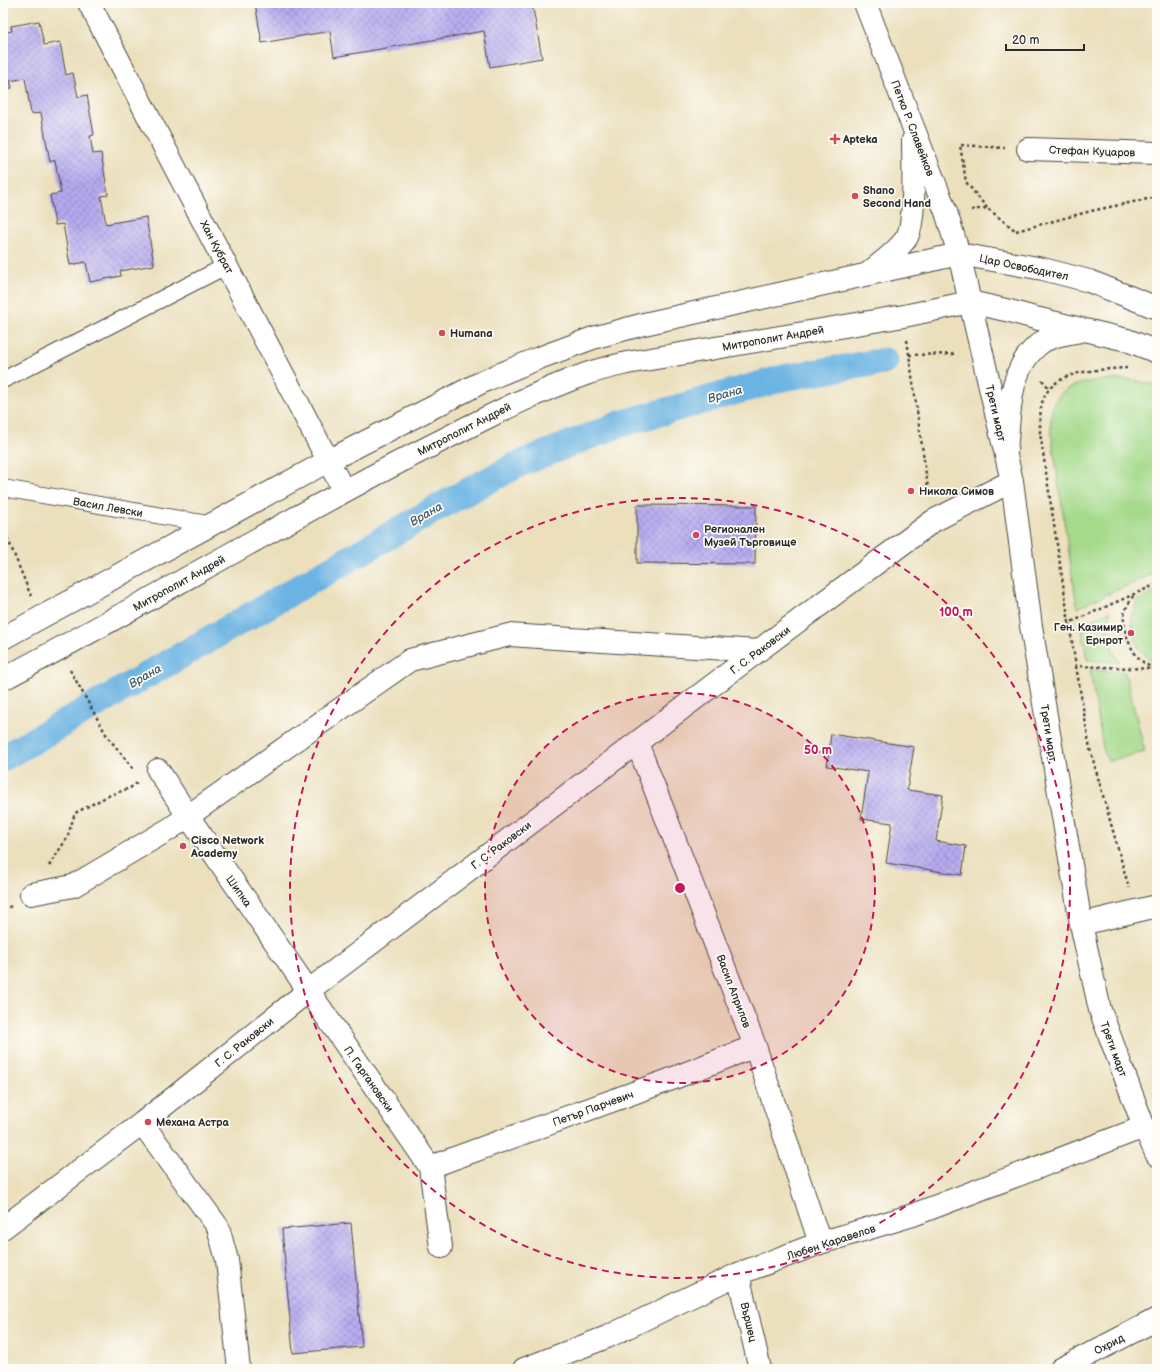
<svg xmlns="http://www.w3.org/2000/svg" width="1160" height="1372" viewBox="0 0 1160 1372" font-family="'Balsamiq Sans',sans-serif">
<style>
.grass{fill:#a5da8b;stroke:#68825b}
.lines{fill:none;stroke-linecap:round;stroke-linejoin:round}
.canal{stroke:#6bb3e2;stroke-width:27}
.building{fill:url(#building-cross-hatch)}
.pedestrian-casing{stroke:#484641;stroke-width:18}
.minor-casing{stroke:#484641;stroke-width:24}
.tertiary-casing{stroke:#484641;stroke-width:24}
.secondary-casing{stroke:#484641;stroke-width:24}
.path{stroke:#484641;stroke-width:2.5;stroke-dasharray:3 3;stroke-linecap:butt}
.pedestrian{stroke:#fff;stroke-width:16}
.minor{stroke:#fff;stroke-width:22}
.tertiary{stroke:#fff;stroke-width:22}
.secondary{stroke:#fff;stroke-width:22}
.ring{fill:none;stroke:#c2185b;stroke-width:2;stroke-dasharray:7 5}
.poi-dot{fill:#d1495b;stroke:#fdfcf7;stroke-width:1.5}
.labels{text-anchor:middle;stroke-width:3.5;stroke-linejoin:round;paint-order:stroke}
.street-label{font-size:11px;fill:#2b2b2b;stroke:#fdfcf7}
.poi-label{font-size:11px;font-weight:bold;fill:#2b2b2b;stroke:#fdfcf7;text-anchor:start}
.water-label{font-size:12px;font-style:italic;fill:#415b6b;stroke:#fdfcf7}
.centre{fill:#c2185b;stroke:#fdfcf7;stroke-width:2}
.ring-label{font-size:12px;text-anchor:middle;font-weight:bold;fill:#c2185b;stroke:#fdfcf7;stroke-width:3.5;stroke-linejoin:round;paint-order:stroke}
</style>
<defs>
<pattern id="building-cross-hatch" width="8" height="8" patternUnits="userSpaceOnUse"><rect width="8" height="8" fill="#b6aaf0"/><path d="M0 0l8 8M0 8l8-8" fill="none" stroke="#948bc3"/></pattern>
</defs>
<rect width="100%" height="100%" fill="#fdfcf7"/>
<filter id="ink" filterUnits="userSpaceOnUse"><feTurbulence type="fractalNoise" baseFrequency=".025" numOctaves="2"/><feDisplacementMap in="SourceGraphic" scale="8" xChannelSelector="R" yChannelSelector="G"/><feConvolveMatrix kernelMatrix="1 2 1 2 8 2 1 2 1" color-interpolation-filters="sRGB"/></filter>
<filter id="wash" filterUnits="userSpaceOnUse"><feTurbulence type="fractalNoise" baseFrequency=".012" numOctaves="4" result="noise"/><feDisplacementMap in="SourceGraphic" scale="16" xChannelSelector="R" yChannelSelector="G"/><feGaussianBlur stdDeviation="0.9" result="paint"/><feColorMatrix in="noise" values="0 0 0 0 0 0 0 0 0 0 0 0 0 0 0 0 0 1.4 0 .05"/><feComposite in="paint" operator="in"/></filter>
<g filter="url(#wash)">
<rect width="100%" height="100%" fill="#ebdfbc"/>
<path class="grass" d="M1127,379L1157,385V572L1077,608L1051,432C1051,425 1050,417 1052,410C1059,378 1101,381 1127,379Z
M1157,591V661L1151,660L1139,649L1133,633L1131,616L1138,600Z
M1110,611C1107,634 1108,641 1119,662L1087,660L1081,625Z
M1090,670L1125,672L1145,752L1108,761L1103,748Z"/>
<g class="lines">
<path class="canal" d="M3,758L446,503L519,464L620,424L787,377L885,361"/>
</g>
<g id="blocks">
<path class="building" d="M255,3H532L542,58L490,67L484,31L334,57L330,31L262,43Z
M39,21L44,45L60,42L66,75L73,73L78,97L87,95L94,135L90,136L93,154L101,153L108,195L101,196L106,224L146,217L154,265L120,271L121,276L90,282L86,262L70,265L63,224L55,225L50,195L61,193L55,160L50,162L41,113L31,114L25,78L10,81L12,88L3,90V33L12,31L11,26Z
M637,505L756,506L755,564L637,563Z
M831,734L914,747L907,790L943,795L936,841L966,846L962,875L886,863L892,823L861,819L868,772L827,766Z
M351,1223L362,1347L293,1353L282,1229Z"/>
</g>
</g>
<g filter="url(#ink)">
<use href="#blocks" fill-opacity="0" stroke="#484641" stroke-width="1"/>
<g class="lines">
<defs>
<path id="pedestrian" d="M3,380L226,266
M3,488L213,525"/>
<path id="minor" d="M89,3L344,491
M1028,149L1157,153
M970,302L1012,481L1031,626L1081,924L1100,1010L1144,1127L1157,1155
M637,743L755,1046L820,1243
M158,770L188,816L430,1167L441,1247
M31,894L73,886L171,828L410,660L509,635L758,651
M1081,924L1157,906
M142,1123L218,1227L227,1260L239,1369
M430,1167L669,1080L755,1046
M3,1228L142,1123L308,991L758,651L933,521L1012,481
M738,1274L760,1369
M524,1369L607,1337L738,1274L820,1243L913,1215L1144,1127
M1061,1369L1157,1319"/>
<path id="tertiary" d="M959,254L1043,269L1089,281L1157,308
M970,302L1010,311L1035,318L1127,340L1157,352
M1006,452C1010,414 1007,367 1042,342C1053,335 1068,333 1081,331"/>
<path id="secondary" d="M871,271C881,263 900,249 907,237C916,221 913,161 913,140
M3,638L328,461L486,380L539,358L593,338L644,324L959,254
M3,679C140,607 273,527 411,456C469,427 525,396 586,374C600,369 614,366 627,363L904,316L970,302L959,254L946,212L865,3"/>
</defs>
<use href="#pedestrian" class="pedestrian-casing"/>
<use href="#minor" class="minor-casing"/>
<use href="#tertiary" class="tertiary-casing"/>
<use href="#secondary" class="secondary-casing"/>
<path class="path" d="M987,208L966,182L960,145L1005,148
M971,210L987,208L1016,231
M1016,231L1091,211L1157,197
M907,340L929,495
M909,355L957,354
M1042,380L1049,388
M3,527L31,596
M1157,584L1069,623L1076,666L1157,669
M1133,596C1130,602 1124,610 1124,616C1123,635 1134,663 1155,668
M1069,623L1040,433C1040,425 1040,416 1041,408C1047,369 1096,370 1127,368
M1076,666L1090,749L1129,888
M70,670L107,736L134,770
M49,866L67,838L75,813L108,796L130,788L137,783
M3,910L11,906"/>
<use href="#pedestrian" class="pedestrian"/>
<use href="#minor" class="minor"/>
<use href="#tertiary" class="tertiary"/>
<use href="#secondary" class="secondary"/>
</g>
</g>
<circle cx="680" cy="888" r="195" fill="#c2185b" fill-opacity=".12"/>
<g class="ring">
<circle cx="680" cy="888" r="195"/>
<circle cx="680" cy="888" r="390"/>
</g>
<g class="poi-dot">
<path d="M833 133h4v4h4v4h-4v4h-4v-4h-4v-4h4z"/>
<circle cx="855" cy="196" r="4"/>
<circle cx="442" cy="333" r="4"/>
<circle cx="911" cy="491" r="4"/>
<circle cx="696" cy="535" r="4"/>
<circle cx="1131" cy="633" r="4"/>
<circle cx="183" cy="846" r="4"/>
<circle cx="148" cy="1122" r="4"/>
</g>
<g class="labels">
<g class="street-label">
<text transform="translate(913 128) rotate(69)" y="4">Петко Р. Славейков</text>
<text transform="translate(1092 151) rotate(2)" y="4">Стефан Куцаров</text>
<text transform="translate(217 247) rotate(62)" y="4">Хан Кубрат</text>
<text transform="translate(1024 267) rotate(12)" y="4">Цар Освободител</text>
<text transform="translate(773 338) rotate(-10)" y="4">Митрополит Андрей</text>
<text transform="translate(996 413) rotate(77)" y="4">Трети март</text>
<text transform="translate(464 429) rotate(-27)" y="4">Митрополит Андрей</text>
<text transform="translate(108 507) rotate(10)" y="4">Васил Левски</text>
<text transform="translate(179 583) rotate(-29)" y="4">Митрополит Андрей</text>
<text transform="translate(760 650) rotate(-37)" y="4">Г. С. Раковски</text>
<text transform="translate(1049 733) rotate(81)" y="4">Трети март</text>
<text transform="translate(501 845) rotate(-37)" y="4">Г. С. Раковски</text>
<text transform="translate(239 891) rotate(55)" y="4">Шипка</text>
<text transform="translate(734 991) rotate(69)" y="4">Васил Априлов</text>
<text transform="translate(244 1042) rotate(-39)" y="4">Г. С. Раковски</text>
<text transform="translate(1114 1049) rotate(70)" y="4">Трети март</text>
<text transform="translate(369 1079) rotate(55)" y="4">П. Гаргановски</text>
<text transform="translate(593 1108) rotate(-20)" y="4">Петър Парчевич</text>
<text transform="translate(831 1242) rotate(-18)" y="4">Любен Каравелов</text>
<text transform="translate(749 1322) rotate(77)" y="4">Вършец</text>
<text transform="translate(1109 1344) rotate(-27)" y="4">Охрид</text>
</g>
<g class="poi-label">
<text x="843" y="143">Apteka</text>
<text x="863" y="194">Shano<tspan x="863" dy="13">Second Hand</tspan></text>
<text x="450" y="337">Humana</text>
<text x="919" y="495">Никола Симов</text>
<text x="704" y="533">Регионален<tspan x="704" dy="13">Музей Търговище</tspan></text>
<text x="1123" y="631" text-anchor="end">Ген. Казимир<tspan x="1123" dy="13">Ернрот</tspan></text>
<text x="191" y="844">Cisco Network<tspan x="191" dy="13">Academy</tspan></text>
<text x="156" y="1126">Механа Астра</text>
</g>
<g class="water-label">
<text transform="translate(725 394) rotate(-16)" y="4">Врана</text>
<text transform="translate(426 514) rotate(-30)" y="4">Врана</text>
<text transform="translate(145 676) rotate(-30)" y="4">Врана</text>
</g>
</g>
<circle cx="680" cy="888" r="6" class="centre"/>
<g class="ring-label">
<text x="956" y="616">100 m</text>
<text x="818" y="754">50 m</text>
</g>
<rect width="1160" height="1372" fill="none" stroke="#fdfcf7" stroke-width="16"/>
<path d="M1006 44v6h78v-6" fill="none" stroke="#2b2b2b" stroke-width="2"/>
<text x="1012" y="44" font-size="12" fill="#2b2b2b" stroke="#fdfcf7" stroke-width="3" paint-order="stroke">20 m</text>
</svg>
